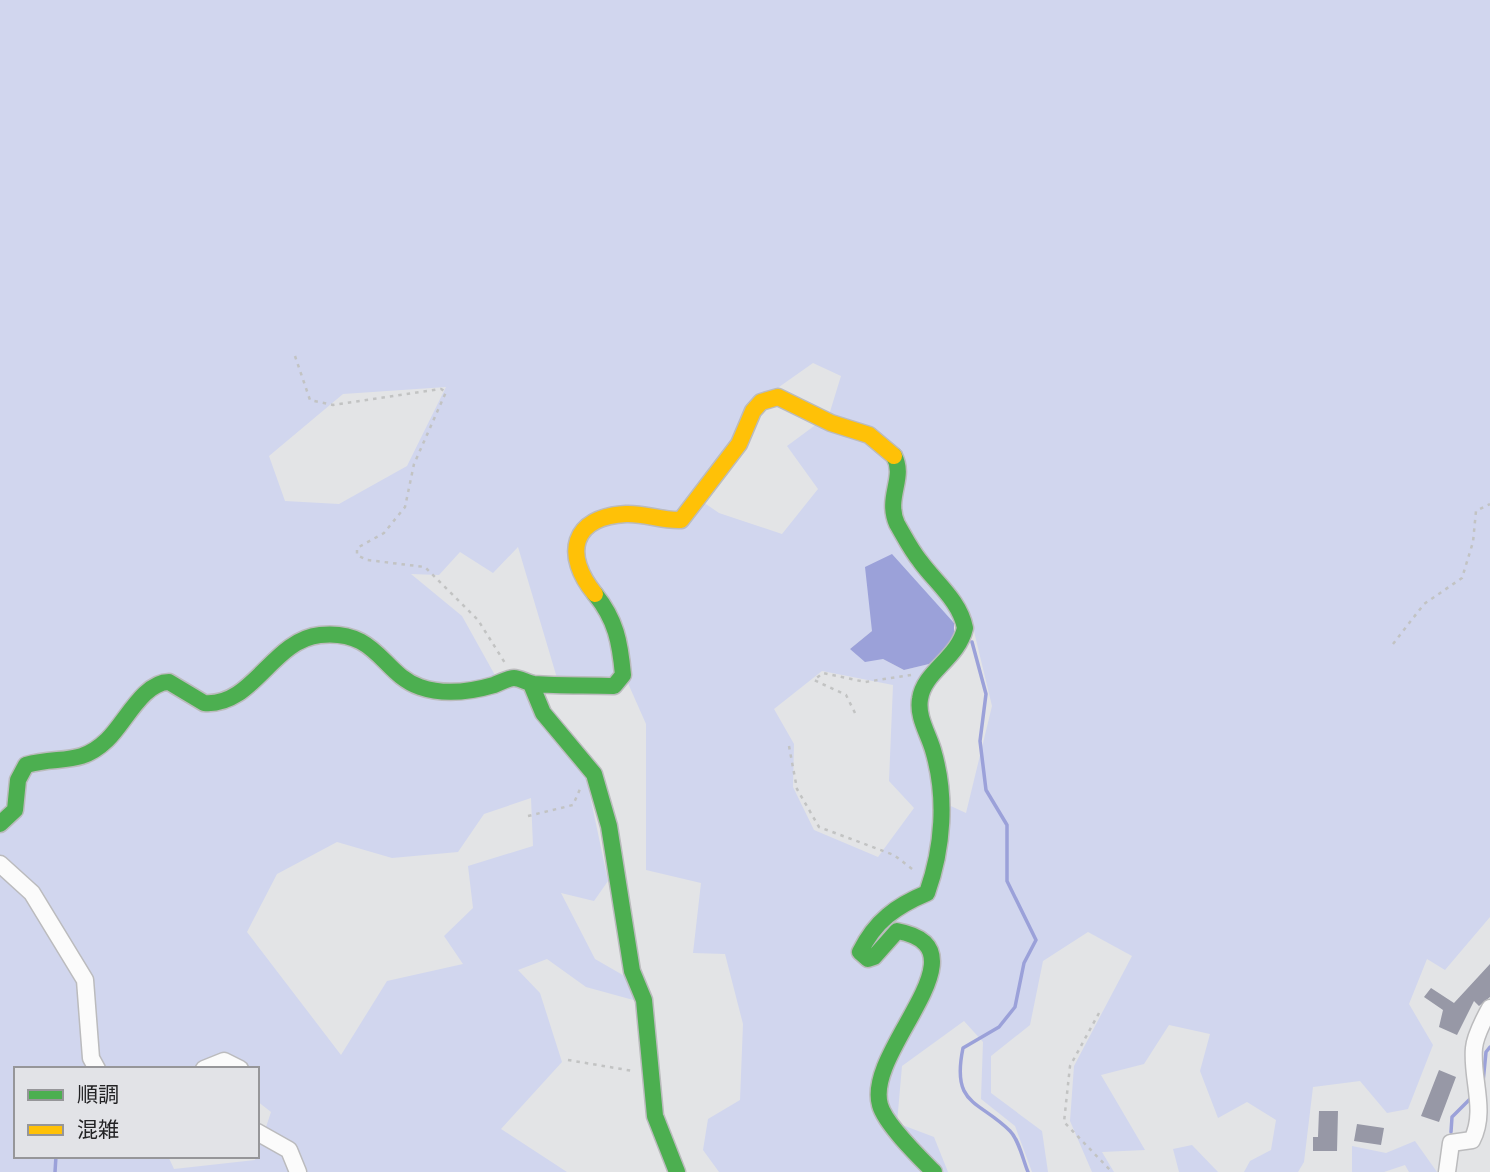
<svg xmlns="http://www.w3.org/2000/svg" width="1490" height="1172" viewBox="0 0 1490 1172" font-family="'Nunito Sans','Noto Sans JP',sans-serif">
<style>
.green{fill:#d1d6ee;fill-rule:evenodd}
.water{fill:#9ba1d9}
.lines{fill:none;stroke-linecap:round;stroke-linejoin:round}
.stream{stroke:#9ba1d9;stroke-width:3.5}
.building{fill:#9798a6}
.street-casing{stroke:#bbbbbd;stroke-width:19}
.fast-casing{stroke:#bbbbbd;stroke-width:19}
.slow-casing{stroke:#bbbbbd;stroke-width:19}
.path{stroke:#c2c3c3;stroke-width:2.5;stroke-dasharray:3.5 5;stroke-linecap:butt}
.street{stroke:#fbfbfb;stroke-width:16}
.fast{stroke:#4caf50;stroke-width:16}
.slow{stroke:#ffc107;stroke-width:16}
</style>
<rect width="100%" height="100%" fill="#e3e4e6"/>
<path class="green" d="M0,0H1490V917L1445,970L1427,959L1409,1004L1433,1045L1408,1109L1387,1113L1360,1081L1313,1087L1304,1162L1298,1172H1244L1250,1161L1271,1150L1276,1120L1247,1102L1218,1118L1200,1071L1210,1034L1169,1025L1144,1064L1101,1075L1145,1150L1102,1152L1114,1172H1092L1070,1121L1074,1066L1132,956L1088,932L1043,961L1030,1025L991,1056V1093L1042,1131L1048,1172H1032L1015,1126L981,1099L983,1042L964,1021L902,1066L897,1123L934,1137L948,1172H719L703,1150L708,1119L740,1100L743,1024L725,954L693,953L701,883L646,870V724L627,681L557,678L518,547L493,573L460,552L439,575L411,574L462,616L496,677L527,693L583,762L608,881L594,901L561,893L595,959L628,978L637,1001L586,987L547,959L518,970L540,993L562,1062L501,1129L567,1172H0ZM813,363L841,376L829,415L787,446L818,489L782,534L719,513L700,500L752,406ZM446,387L407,466L339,504L285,501L269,456L343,394ZM971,619L992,706L966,813L942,802L914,704L929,664L904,670L883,659L850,649L872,631ZM822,671L893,685L889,781L914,808L878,857L814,830L793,787L794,744L774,709ZM531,798L533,846L468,866L473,908L444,936L463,964L387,981L341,1055L247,932L277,874L337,842L392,858L458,852L484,814ZM16,1069H257V1101L271,1112L255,1160L174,1169L168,1156H16Z
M1415,1141L1437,1172H1409L1405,1165L1384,1172H1352V1146L1386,1153Z
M1192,1145L1218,1172H1179L1173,1149Z"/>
<path class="water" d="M892,554L954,623V641L929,664L904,670L883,659L865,662L850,649L872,631L865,567Z"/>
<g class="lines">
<path class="stream" d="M972,642L986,694L980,741L986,790L1007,825V881L1036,940L1024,963L1015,1007L999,1027L963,1048C951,1106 979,1100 1010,1131C1019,1140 1023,1160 1028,1172
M1483,1082L1486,1052L1490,1047
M1451,1132L1452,1117L1472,1097
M55,1172L56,1156"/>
</g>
<path class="building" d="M1490,964V997L1479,1006L1474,1001L1457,1035L1439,1027L1443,1010L1424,997L1431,988L1454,1003Z
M1439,1070L1456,1077L1439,1122L1421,1116Z
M1319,1111H1338L1337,1151H1313V1137H1318Z
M1357,1124L1384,1128L1381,1145L1354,1141Z"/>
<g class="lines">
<defs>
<path id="street" d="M0,864L32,893L85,980L91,1058L97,1069
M204,1069L224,1061L240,1069
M257,1132L289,1150L298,1172
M1447,1172L1451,1143L1472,1140C1487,1111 1471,1078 1474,1048C1475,1036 1484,1019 1490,1008"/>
<path id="fast" d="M894,456C906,478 885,497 897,524C904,536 911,550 920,561C935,582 960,601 965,628C958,659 924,671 920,699C917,717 928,733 933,750C947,797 943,848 927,893C896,906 875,921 860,952L868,959L874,957L897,931C991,948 864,1050 880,1105C885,1124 920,1158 934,1172
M531,684L543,713L594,774L609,826L632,971L644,1000L655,1116L677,1172
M0,824L15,810L18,780L26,765C59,755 79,767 107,740C125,723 143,682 169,682L204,703C253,707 272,640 320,635C378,629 382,674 420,687C443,695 470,692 494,685C499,683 508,678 514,678C520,678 527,683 534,684C560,686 588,685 614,686L623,675C620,642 616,620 595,594"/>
<path id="slow" d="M595,594C563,555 571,517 626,514C644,513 662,521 681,520L739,444L753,411L761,402L778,397L831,423L869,435L894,456"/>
</defs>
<use href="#street" class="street-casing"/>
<use href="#fast" class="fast-casing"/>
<use href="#slow" class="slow-casing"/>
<path class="path" d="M295,356L310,400L333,405L441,389L446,392L414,464L405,507L384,533L357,548V555L367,560L425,567L478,620L505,663
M1393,644L1424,604L1462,578L1473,542L1476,511L1490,504
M855,713L846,695L814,680L823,673L865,682L911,675
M789,746L797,789L819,827L894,855L916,872
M528,816L573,805L580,789
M1099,1013L1070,1066L1064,1122L1112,1172
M568,1060L633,1071"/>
<use href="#street" class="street"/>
<use href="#fast" class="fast"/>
<use href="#slow" class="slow"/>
</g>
<rect x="14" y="1067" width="245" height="91" fill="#e2e3e7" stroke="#969699" stroke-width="2"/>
<rect x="28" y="1090" width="35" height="10" fill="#4caf50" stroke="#969699" stroke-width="2"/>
<text x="77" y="1102" font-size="21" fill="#232325">順調</text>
<rect x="28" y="1125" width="35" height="10" fill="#ffc107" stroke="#969699" stroke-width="2"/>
<text x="77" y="1137" font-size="21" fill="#232325">混雑</text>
</svg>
